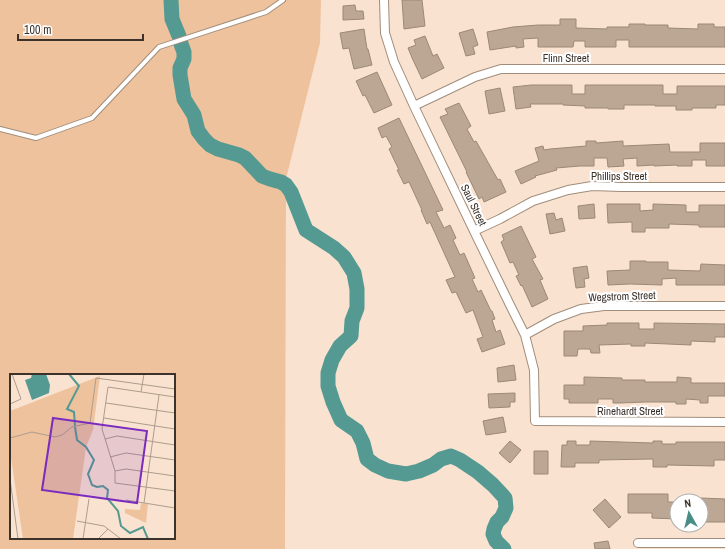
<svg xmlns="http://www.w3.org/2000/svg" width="725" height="549" viewBox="0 0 725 549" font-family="'Archivo Narrow',sans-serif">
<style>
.green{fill:#edc29d;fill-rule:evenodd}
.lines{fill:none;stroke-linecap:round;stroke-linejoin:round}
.river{stroke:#559a92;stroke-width:15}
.building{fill:#bca795;stroke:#9c8877}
.service-casing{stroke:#a18d7c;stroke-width:6}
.minor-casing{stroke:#a18d7c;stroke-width:10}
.service{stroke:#fff;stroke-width:4}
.minor{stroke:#fff;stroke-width:8}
.labels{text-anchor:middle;stroke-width:4;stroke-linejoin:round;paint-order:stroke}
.street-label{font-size:11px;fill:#3a322b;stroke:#fff}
.inset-river{fill:none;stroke:#559a92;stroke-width:2}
.inset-road{fill:none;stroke:#ad9c8e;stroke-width:1}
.view{fill:#7b2cbf;fill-opacity:0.15;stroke:#7b2cbf;stroke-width:2}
.inset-edge{fill:none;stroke:#3a322b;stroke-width:2}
</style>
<rect width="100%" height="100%" fill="#f9e3d0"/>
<path class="green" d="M0,0H321L320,43L286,179L285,549H0ZM11,375H174V538H11Z"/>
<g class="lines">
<path class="river" d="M171,0L172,19L179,36
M181,44L184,52V59L180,68V75L184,99L194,115L198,131L204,139L210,145L218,149L239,155L245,158L262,176L270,179L281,182L286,185L291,192L306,230L334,248L344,257L354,273L357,289V308L352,321L351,336L340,346L332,360L328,373V386L333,402L341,420L357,431L363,443L367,459L375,465L388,471L406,474L419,471L433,465L441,459L451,456L460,460L478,472L493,485L505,498L506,508L502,517L497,522L494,529L493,534L496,541L504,549"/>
</g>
<path class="building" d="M402,0H422L425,26L404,29Z
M355,5L356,11H363L364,19L343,20V6Z
M560,19H576V28L607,29V27H629V24H645V25H668V28L698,29V24H714V27H725V47H629V40H616V47H585V41H574L573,47H538V38L523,39L524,47L516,48V46L490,50L487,32L513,27L538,25H560Z
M364,29L367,49H368L372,65L354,69L349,48L343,49L340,33Z
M473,29L478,45L473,47L475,54L466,56L459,33Z
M425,36L433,56L437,54L444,68L422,79L413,60L408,48L416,45L414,40Z
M377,72L392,105L374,113L365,95L363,96L356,81Z
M531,85H572V94H585V85H663V94H677V86H725V105H716V108H692V110H676V106H655V105H624V109H608V108H585V106L563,105V104H530L531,107L516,109L513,87Z
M500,88L505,111L489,114L485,91Z
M459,103L471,126L467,129L474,142L476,141L498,180L500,179L506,192L484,202L482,197L479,199L466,172H467L440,117L448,114L445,109Z
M399,118L443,210L436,212L444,228L450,225L456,238L453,240L460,255L464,253L475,278L472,279L478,292L481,290L491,311H492L495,319L492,320L496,332L500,330L505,344L482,352L477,339L483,337L473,310L466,313L456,292L452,293L446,280L455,277L430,222L427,224L421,210H422L409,182L404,184L397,170H399L389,149L392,147L386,136L382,138L378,128Z
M586,141H596V143L623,141V146L669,144L670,152H700V143H725V166H706V160H692V166H677V165L654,166V165L637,166V158L623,159L624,166L608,167L607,158H594V166H580L556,168L557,170L535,176L536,177L521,184L515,171L539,161L535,148L543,146L544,150L550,149L586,146Z
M594,204L595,218L579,219L578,206Z
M607,204H640V211L653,210V204L686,205V212H699V205H725V227H699V225L669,224V228H645V232H632V222L608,223Z
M554,213L556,220L562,218L565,231L550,234L546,214Z
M521,226L536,257L532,259L543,279L540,280L548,299L532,307L522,285L521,286L516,276L519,275L513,262L510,263L501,242L504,240L502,235Z
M630,261H646V262H668V270L700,271L701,264L725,265V285H676V278L662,279V285L630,284L608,285L607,271L630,270Z
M587,266L589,278L584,279L585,287L576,288L573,268Z
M607,323H639V329H654V323L725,324V337H715V342L691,341V345L645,343V346H631V344L599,345L600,353H591L590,349H578L577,356H564V331H583V326L607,325Z
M514,365L516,380L498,382L497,368Z
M584,377L622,378V380H645V382H677V377L691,378V383H725V396H708V403H700V400L686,399V404H676V402H645L621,403H613V399H598V403H569V399H564V385H584Z
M515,393V402H510V407L489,408L488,394Z
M503,417L506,432L486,435L483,421Z
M510,441L521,450L510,463L499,453Z
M567,441H576V445H590V441L653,443V441H662V444H676V442H725V460H714V466L667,465V467H653V459L599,460V463H575V467H561L562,445H567Z
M534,451H548V474H534Z
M628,494H668V502H677V519L652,518V513H628Z
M701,498L725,499V522H701Z
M605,499L621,517L609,528L593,510Z
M608,541L610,549H595L594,543Z"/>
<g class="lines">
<defs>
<path id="service" d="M0,129L36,138L92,118L159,47L266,12L283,0"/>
<path id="minor" d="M384,0L385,33L394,62L414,106L474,231L509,303L525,335L534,370L535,421L725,422
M414,106L475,77L501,69H725
M474,231L500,219L533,201L568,190L592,186L621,187H725
M525,335L554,319L581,309L604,306H725
M638,543H725"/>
</defs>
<use href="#service" class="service-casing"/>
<use href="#minor" class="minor-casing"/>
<use href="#service" class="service"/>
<use href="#minor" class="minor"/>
</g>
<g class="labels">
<g class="street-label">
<text x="566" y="62">Flinn Street</text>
<text x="619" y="180">Phillips Street</text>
<text transform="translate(474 205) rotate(64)" y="4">Saul Street</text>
<text transform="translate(622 296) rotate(-2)" y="4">Wegstrom Street</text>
<text x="630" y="415">Rinehardt Street</text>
</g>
</g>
<g transform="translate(10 374)">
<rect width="165" height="165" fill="#f9e3d0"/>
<path d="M90,2L83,56L76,73L63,165H13L0,77V37ZM131,129L138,130L136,149L115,139V135L130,136Z" fill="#edc29d"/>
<path d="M22,0H36L40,11L39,19L22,26L15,6L21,4Z" fill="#559a92"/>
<path class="inset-river" d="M59,0L69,12L57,35L64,38L65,52M65,53L67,66L76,73L84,86L78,100L82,111L87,113L93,112L98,116L97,124L108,137L111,152L120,159L133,153L138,165"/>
<path class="inset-road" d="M131,18L134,0M165,23L98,13L92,55L105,97V109L165,117M96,29L165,39M0,30L11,25L2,0M94,44L165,55M0,64L22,58L45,63L52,61L62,53L80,49L86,4L165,15M95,65L107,62L165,71M100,83L116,79L165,86M105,97L116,95L165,102M0,105L8,165M116,126L165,134M134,129L149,21M67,147L94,152L111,165M73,165L79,125M88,165L98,155"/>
<path class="view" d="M43,44L137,57L127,129L32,116Z"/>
<rect width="165" height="165" class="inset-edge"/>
</g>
<g transform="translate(689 513) rotate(352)"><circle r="19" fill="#ffffff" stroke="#b0adaa"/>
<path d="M0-3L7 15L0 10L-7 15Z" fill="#488e86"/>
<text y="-6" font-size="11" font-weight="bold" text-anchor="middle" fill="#3a322b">N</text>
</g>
<path d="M18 34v6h125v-6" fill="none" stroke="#3a322b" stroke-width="2"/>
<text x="24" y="34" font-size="12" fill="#3a322b" stroke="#ffffff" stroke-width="3" paint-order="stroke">100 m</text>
</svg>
